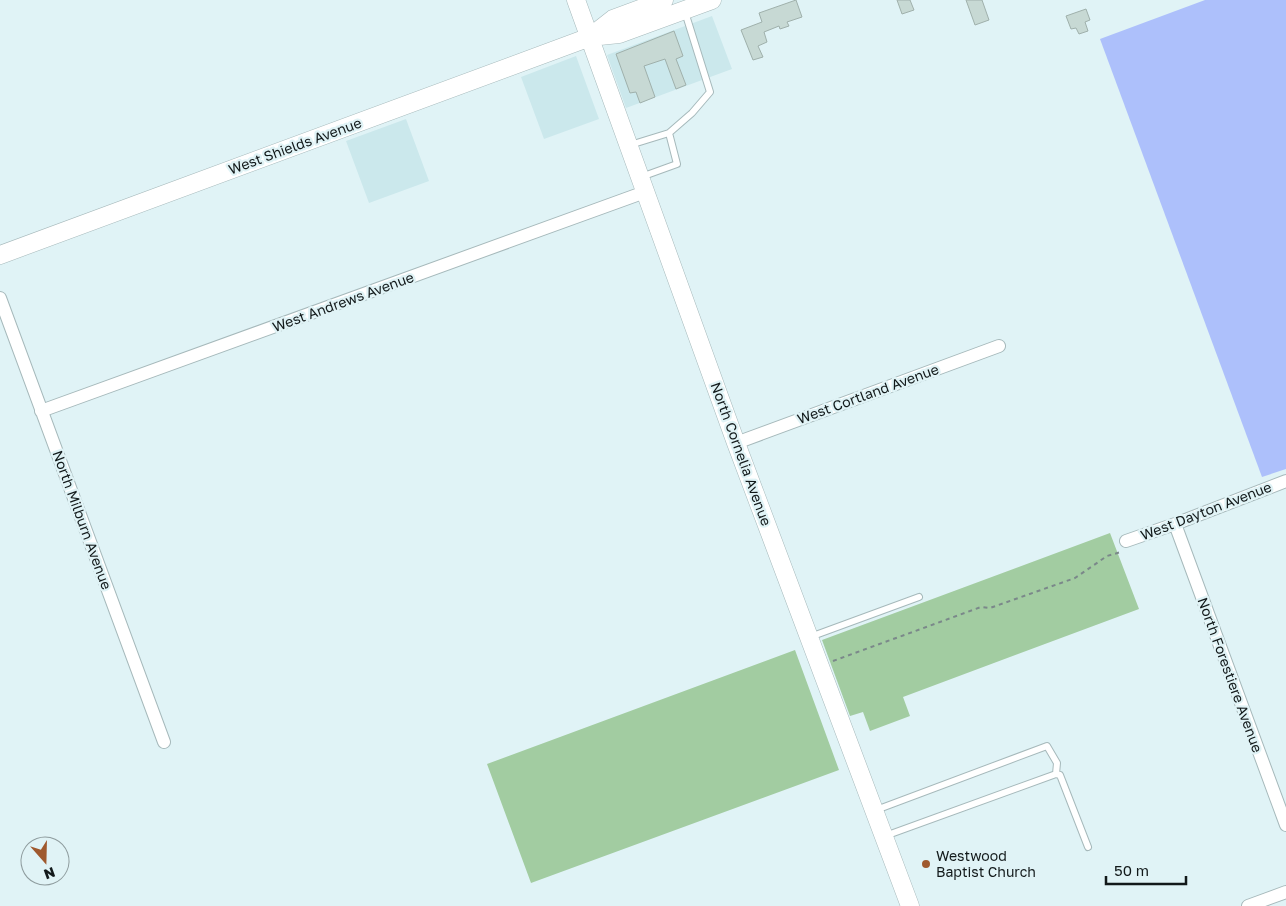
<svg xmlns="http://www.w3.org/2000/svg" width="1286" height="906" viewBox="0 0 1286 906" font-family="'Golos Text',sans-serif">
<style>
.built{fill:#cbe8ec}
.green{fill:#a2cca1}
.water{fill:#adc0fb}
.building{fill:#c7d9d4;stroke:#9fb0ab}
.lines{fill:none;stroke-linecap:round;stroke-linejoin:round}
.lane-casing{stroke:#a6b9bb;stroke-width:8}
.street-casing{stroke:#a6b9bb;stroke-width:14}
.secondary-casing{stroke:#a6b9bb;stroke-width:19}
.path{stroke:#7b888a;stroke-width:2;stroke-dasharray:4 4;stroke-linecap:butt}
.lane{stroke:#fff;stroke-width:6}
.street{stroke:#fff;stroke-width:12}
.secondary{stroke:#fff;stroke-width:18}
.poi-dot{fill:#9f592e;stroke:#e0f3f6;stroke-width:2}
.labels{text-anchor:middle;stroke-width:4.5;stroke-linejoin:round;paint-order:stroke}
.street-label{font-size:14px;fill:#12191a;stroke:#e0f3f6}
.poi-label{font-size:14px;fill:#12191a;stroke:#e0f3f6;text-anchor:start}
</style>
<rect width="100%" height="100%" fill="#e0f3f6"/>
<path class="built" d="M712,16L732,69L626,108L607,55Z
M576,56L599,119L544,139L521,77Z
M406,119L429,181L369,203L346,141Z"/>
<path class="green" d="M1110,533L1139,609L903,697L910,716L870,731L863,712L850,716L822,640Z
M795,650L839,770L531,883L487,764Z"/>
<path class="water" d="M1205,0H1286V469L1262,477L1100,39Z"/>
<path class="building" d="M796,0L802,17L787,22L789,26L780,29L779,26L764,32L767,42L758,46L763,57L753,60L741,30L762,22L759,13Z
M897,0H910L914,10L902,14Z
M966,0H982L989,20L975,25Z
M1086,9L1090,20L1085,22L1088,31L1079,34L1076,28L1071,29L1066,16Z
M674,31L683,56L676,59L686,85L676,89L665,59L644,66L655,97L640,103L636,92L630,93L616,54Z"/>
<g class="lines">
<defs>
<path id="lane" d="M630,145L669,133
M641,177L677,164L669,133L692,113L710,92L685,12
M810,637L919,597
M876,810L1047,746L1057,763L1056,774
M885,836L1056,774L1060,775L1088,847"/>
<path id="street" d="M0,298L164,742
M41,411L645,192
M736,443L999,346
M1175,524L1286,825
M1126,541L1175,524L1286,481
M1248,906L1286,892"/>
<path id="secondary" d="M576,0L736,443L910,906
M590,37L613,19L664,0
M0,255L590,37L619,34L712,0"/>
</defs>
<use href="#lane" class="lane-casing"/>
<use href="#street" class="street-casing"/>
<use href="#secondary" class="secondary-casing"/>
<path class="path" d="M833,661L981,607L990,608L1075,578L1107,556L1121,552"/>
<use href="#lane" class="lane"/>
<use href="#street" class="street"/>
<use href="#secondary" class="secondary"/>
</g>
<circle class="poi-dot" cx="926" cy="864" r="5"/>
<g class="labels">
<g class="street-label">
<text transform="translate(295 146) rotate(-20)" y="5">West Shields Avenue</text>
<text transform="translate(343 302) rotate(-20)" y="5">West Andrews Avenue</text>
<text transform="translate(868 394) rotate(-20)" y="5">West Cortland Avenue</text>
<text transform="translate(741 454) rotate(70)" y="5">North Cornelia Avenue</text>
<text transform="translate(1206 511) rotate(-21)" y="5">West Dayton Avenue</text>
<text transform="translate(82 520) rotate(70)" y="5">North Milburn Avenue</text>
<text transform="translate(1230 675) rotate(70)" y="5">North Forestiere Avenue</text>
</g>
<g class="poi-label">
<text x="936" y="861">Westwood<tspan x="936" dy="16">Baptist Church</tspan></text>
</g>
</g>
<g transform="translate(45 861) rotate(160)"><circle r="24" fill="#e0f3f6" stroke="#8e9c9e"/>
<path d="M0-4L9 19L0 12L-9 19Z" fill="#9f592e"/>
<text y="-8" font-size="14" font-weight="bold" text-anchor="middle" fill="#12191a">N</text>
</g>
<path d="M1106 876v8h80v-8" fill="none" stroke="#12191a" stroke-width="2.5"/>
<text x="1114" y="876" font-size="15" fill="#12191a" stroke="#e0f3f6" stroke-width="4" paint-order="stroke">50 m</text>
</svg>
